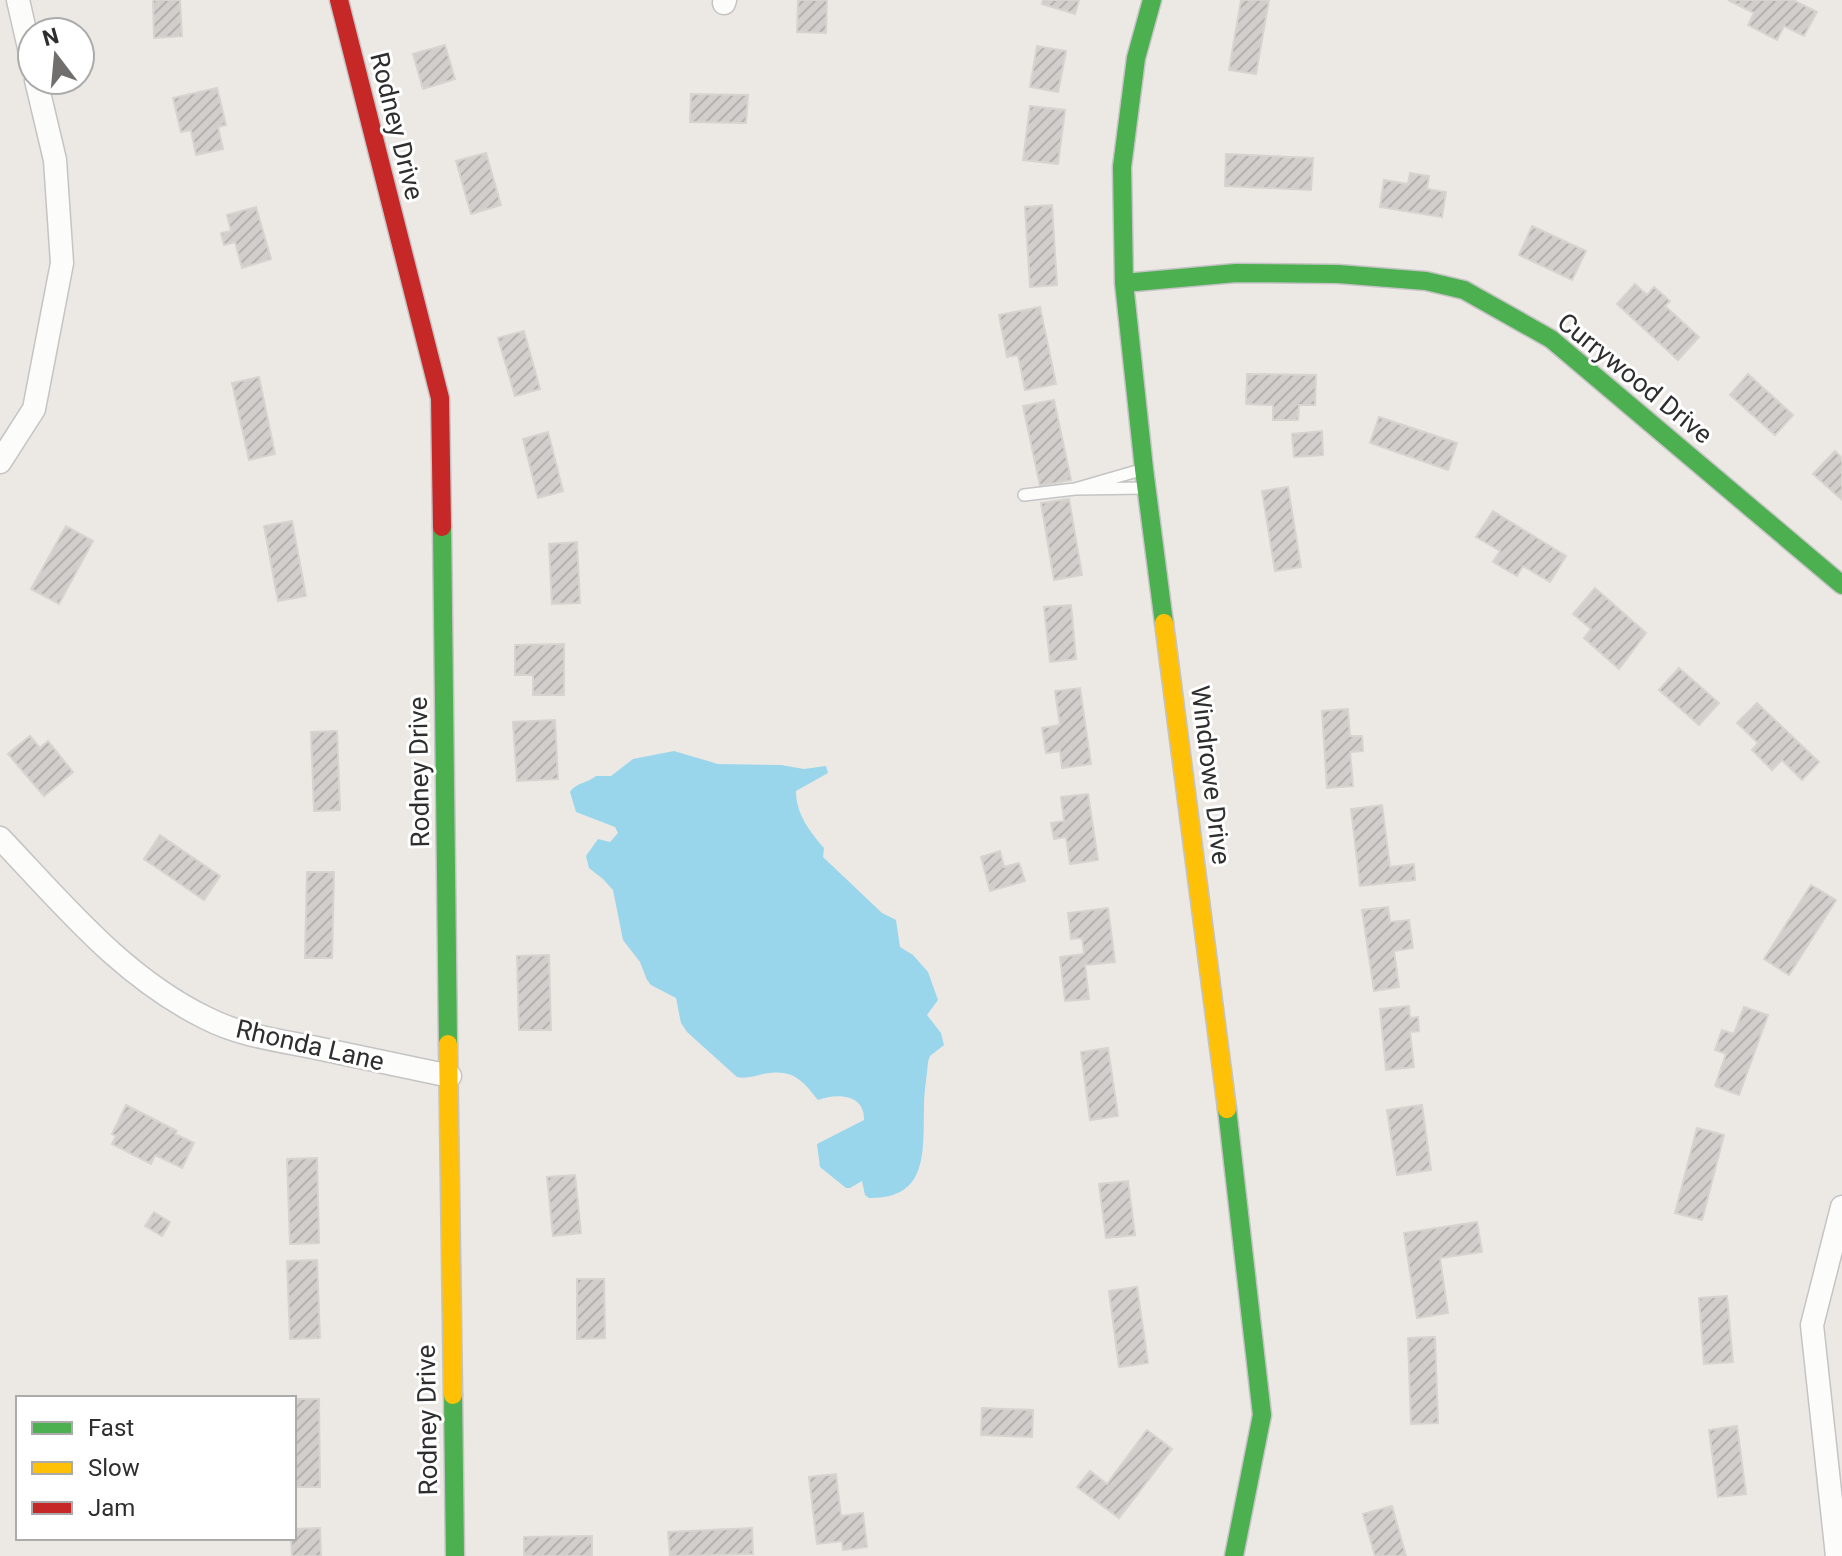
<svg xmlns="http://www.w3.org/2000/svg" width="1842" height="1556" viewBox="0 0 1842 1556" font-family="Roboto,sans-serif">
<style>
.water{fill:#99d6ec}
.building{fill:url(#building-hatch);stroke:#d7d4d0;stroke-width:2}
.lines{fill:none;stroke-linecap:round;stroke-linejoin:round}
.lane-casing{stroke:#c5c4c5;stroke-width:14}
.street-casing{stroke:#c5c4c5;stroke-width:25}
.fast-casing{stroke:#c5c4c5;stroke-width:21}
.slow-casing{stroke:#c5c4c5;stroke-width:21}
.jam-casing{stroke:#c5c4c5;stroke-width:21}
.lane{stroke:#fcfcfb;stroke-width:11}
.street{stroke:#fcfcfb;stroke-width:22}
.fast{stroke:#4caf50;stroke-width:18}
.slow{stroke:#ffc107;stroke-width:18}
.jam{stroke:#c62828;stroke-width:18}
.labels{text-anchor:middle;stroke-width:6;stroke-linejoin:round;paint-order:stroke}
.street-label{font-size:26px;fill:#2e2e2e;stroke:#fff}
</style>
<defs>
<pattern id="building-hatch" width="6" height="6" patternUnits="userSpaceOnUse" patternTransform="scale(2)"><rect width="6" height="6" fill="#d1cecb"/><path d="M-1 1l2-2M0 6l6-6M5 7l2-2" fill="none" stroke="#b4b1af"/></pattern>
</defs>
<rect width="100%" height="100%" fill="#ece8e4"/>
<path class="water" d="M674,751L718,764L781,765L804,769L826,766L828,773L796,791C796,814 810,832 824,848L823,857L882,913L896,920L900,947L913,955L928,972L938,1000L927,1015L941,1033L944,1045L930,1056L928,1062C927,1077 924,1091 924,1106C923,1151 929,1199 869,1198L865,1195L862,1181L850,1188H846L820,1167L817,1144L864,1120C865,1094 837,1093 818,1100C802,1080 793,1068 763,1074C754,1076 746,1079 737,1077L687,1032L681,1023L676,998L651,985L647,980L640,962L623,940L613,890L603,879L589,868L586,856L598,839L610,842L618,833L615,827L576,812L570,792C575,783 588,783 596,776H611L633,759Z"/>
<path class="building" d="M153,0H180L182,36L154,38Z
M798,0H827L826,33L797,32Z
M1043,0H1079L1075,14L1042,4Z
M1241,0H1269L1256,74L1229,70Z
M1728,0H1793L1817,12L1804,36L1784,26L1777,40L1748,25L1754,13Z
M445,45L455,79L423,89L413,54Z
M1037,46L1066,51L1058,92L1030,87Z
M217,88L226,125L218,127L223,149L196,155L191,130L181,132L173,98Z
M691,94L748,95L746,123L690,122Z
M1030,106L1065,110L1058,164L1023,160Z
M486,153L501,205L471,214L456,161Z
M1226,154L1313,158L1311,190L1225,186Z
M1410,173L1429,176L1427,189L1446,192L1442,217L1380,207L1384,180L1408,184Z
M1052,205L1057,285L1030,287L1025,207Z
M256,207L271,259L242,268L235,242L224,245L221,233L231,231L227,215Z
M1532,226L1586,251L1572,280L1519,255Z
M1635,284L1647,295L1654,287L1670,301L1665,306L1699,337L1678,360L1617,304Z
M1040,307L1056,384L1025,390L1018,355L1007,357L999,315Z
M524,331L540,389L515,396L498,338Z
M1247,374L1316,375L1315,405H1299L1298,420H1273V405L1246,404Z
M1748,374L1793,415L1775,435L1730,395Z
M259,377L275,454L249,460L232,383Z
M1054,400L1071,480L1040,486L1023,406Z
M1379,417L1457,443L1448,470L1370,443Z
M1322,431L1323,455L1294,457L1292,434Z
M548,432L563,491L538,498L523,439Z
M1835,451L1842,458V500L1813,474Z
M1288,487L1301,567L1275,571L1262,491Z
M1069,499L1082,575L1054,580L1041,503Z
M1493,511L1566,556L1550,582L1523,566L1517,576L1493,562L1500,551L1476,537Z
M292,521L306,596L278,601L264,526Z
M66,526L93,541L59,604L31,589Z
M577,542L580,603L552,604L549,544Z
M1595,588L1646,633L1619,669L1584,638L1591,629L1573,614Z
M1071,605L1076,659L1050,662L1044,607Z
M564,644V695H533V675H515V645Z
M1679,668L1719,703L1699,725L1659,690Z
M1080,688L1091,764L1062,768L1060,751L1046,753L1042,728L1060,725L1055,691Z
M1757,703L1819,762L1802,780L1782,760L1772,770L1752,750L1758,743L1737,723Z
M1348,709L1350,736H1362L1363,751L1350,752L1353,786L1327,788L1322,711Z
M555,720L558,779L517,781L513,722Z
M337,731L340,810L314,811L311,732Z
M30,736L40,748L48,741L73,772L44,796L8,754Z
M1088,794L1098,860L1070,864L1066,837L1054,839L1051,823L1064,821L1061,797Z
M1382,805L1390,867L1414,864L1415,880L1360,886L1351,809Z
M160,835L220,876L204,900L144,859Z
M1000,851L1004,867L1019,863L1025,881L990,891L981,857Z
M307,872H334L332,958H305Z
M1811,885L1836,900L1789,975L1764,959Z
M1388,907L1390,922L1409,920L1413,948L1394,951L1399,987L1374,991L1362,910Z
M1108,908L1115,962L1085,965L1089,999L1065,1001L1060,957L1084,954L1082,938L1071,939L1068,913Z
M549,955L551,1030H519L517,956Z
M1409,1006L1410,1018L1418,1017L1419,1031L1410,1032L1414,1067L1386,1070L1380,1009Z
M1744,1007L1768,1015L1739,1095L1715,1086L1726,1054L1715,1050L1722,1030L1734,1034Z
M1108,1048L1118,1116L1090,1120L1081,1052Z
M126,1105L177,1131L175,1134L194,1143L182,1168L155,1155L151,1164L112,1144L116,1136L112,1134Z
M1422,1105L1431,1170L1397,1175L1387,1110Z
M1697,1128L1724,1135L1702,1220L1675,1213Z
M317,1158L319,1243L290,1244L287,1159Z
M575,1175L581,1233L553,1236L547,1177Z
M1128,1181L1135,1235L1106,1238L1099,1184Z
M154,1212L170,1222L162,1236L145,1226Z
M1477,1222L1482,1252L1440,1258L1448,1313L1417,1318L1404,1233Z
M317,1260L320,1338L290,1339L287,1261Z
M577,1279H604L605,1338L577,1339Z
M1137,1287L1148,1363L1119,1367L1109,1291Z
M1727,1296L1733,1362L1704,1364L1699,1298Z
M1435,1337L1438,1423L1411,1424L1408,1338Z
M294,1399H319L320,1487H294Z
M982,1408L1033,1410L1032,1437L981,1435Z
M1737,1426L1746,1494L1718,1497L1709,1430Z
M1147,1430L1172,1449L1119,1518L1077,1487L1090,1471L1107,1484Z
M836,1474L841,1516L863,1513L867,1547L843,1550L842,1541L817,1544L809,1477Z
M1392,1506L1406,1556H1375L1363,1514Z
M320,1528L321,1556H292L291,1538H294V1529Z
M752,1528L753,1554L670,1556L668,1532Z
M592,1536V1556H524V1537Z"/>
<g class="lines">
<defs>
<path id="lane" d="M1144,469L1075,489L1146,488
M1024,495L1075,489"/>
<path id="street" d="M18,0L32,61
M724,3L725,0
M0,462L34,409L62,263L55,160L36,80
M0,838C63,904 122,977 206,1018C239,1035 276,1040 312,1047C358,1057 404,1066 450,1076
M1837,1556L1812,1325L1842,1207"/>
<path id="fast" d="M1152,0L1136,58L1122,167L1124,283L1144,469L1164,623
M1124,283L1236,273L1338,274L1426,281L1464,290L1551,339L1842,585
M442,527L448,1044
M1227,1109L1262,1415L1234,1556
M453,1395L455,1556"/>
<path id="slow" d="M1164,623L1227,1109
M448,1044L453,1395"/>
<path id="jam" d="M339,0L440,398L442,527"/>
</defs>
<use href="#lane" class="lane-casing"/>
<use href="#street" class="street-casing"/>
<use href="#fast" class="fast-casing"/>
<use href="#slow" class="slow-casing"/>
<use href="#jam" class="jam-casing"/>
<use href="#lane" class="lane"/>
<use href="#street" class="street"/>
<use href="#fast" class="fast"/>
<use href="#slow" class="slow"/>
<use href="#jam" class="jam"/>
</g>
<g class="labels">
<g class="street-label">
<text transform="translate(397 126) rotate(76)" y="9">Rodney Drive</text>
<text transform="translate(1635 378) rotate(39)" y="9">Currywood Drive</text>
<text transform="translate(419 772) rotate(-91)" y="9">Rodney Drive</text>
<text transform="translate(1211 775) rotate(83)" y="9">Windrowe Drive</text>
<text transform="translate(310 1045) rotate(13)" y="9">Rhonda Lane</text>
<text transform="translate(427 1420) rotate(-91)" y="9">Rodney Drive</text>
</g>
</g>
<rect x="16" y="1396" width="280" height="144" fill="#ffffff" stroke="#ababab" stroke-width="2"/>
<rect x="32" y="1422" width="40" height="12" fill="#4caf50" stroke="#ababab" stroke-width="2"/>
<text x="88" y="1436" font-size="24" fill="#2e2e2e">Fast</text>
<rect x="32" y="1462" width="40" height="12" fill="#ffc107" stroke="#ababab" stroke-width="2"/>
<text x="88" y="1476" font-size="24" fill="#2e2e2e">Slow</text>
<rect x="32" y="1502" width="40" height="12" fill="#c62828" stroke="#ababab" stroke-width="2"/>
<text x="88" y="1516" font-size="24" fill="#2e2e2e">Jam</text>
<g transform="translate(56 56) rotate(344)"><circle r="38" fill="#ffffff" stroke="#ababab" stroke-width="2"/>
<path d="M0-6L14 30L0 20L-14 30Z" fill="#706f6e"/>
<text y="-12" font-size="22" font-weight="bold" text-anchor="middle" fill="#2e2e2e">N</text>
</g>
</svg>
